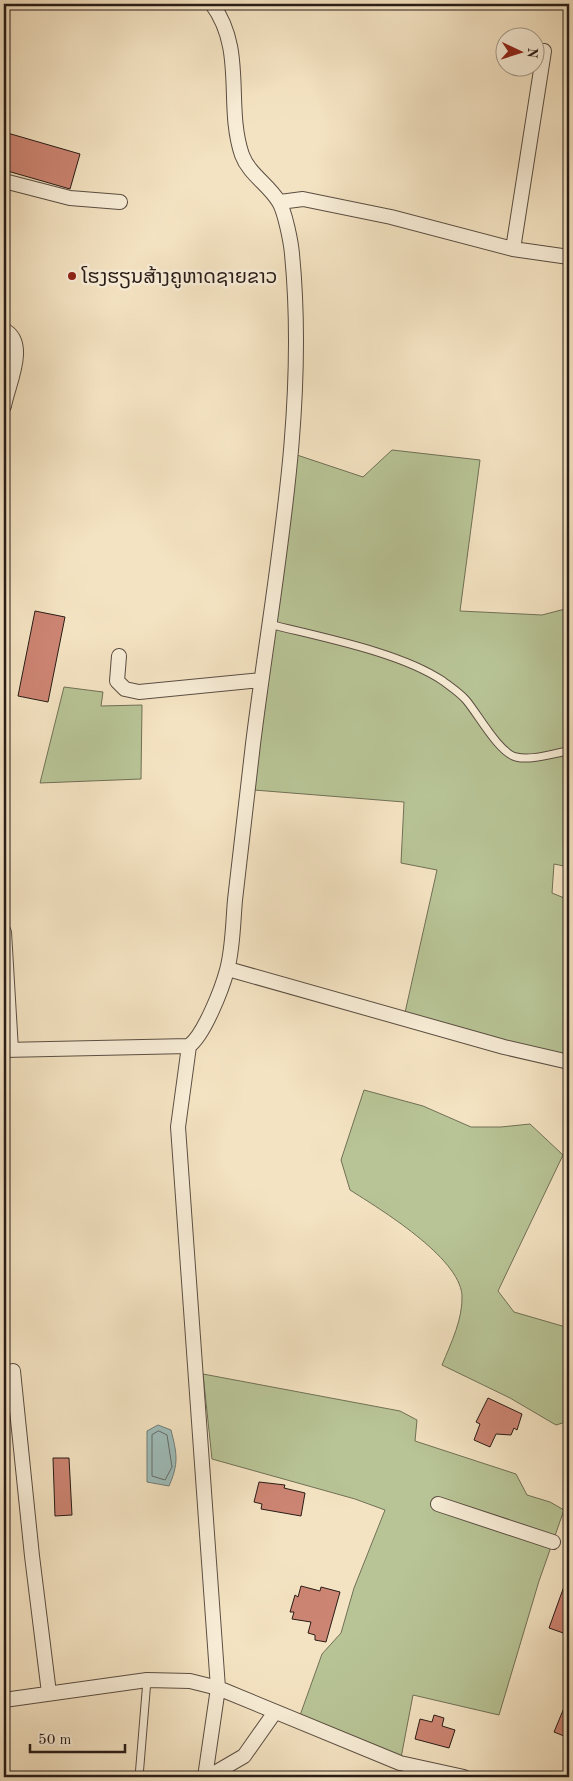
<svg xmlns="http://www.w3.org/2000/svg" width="573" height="1781" viewBox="0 0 573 1781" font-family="'Old Standard TT','Noto Sans Lao',serif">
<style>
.green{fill:#b8c496;stroke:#707056}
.water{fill:#9ebdbb;stroke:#6f7d79}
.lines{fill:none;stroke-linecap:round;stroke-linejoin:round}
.shore{stroke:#636c69;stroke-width:1}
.building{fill:#cd8573;stroke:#281c17}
.service-casing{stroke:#5b4e42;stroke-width:9}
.minor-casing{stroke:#5b4e42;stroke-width:16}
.service{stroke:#f8edd7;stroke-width:7}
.minor{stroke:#f8edd7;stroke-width:14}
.poi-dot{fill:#8f2418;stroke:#f8edd7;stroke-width:2}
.labels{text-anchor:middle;stroke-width:5;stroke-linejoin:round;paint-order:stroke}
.poi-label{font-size:20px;fill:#281c17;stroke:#f8edd7;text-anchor:start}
</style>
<rect width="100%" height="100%" fill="#f4e3c2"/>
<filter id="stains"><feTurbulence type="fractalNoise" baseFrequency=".004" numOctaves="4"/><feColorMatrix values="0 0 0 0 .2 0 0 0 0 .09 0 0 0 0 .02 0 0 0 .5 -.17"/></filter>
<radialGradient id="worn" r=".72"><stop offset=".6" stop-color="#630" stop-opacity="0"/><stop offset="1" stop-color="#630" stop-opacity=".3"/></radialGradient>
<path class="green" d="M392,450L480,460L460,611L542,615L569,608V867L554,864L552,893L569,900L567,982L569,983V1062L404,1017L437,870L401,863L404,802L254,790L297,455L363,477Z
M64,687L103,692L101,706L142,705L141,779L40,783Z
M364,1090L423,1106L471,1127H501L530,1124L563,1155L498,1291L514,1312L569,1328V1421L556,1425L510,1398L442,1365C451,1343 463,1319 462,1295C459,1257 380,1209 350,1190L341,1160Z
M203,1374L400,1411L417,1420L415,1441L516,1474L527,1495L550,1502L564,1510L539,1581L499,1715L413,1695L400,1763L298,1721L322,1654L341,1633L354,1588L385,1510L355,1499L212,1459Z"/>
<path class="water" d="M158,1425L171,1430C177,1454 179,1463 169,1486L147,1482V1431Z"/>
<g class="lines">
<path class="shore" d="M159,1431L167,1435L172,1467L165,1480L152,1476V1435Z"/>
</g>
<path class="building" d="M4,132L80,154L70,189L4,170Z
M35,611L65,617L48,702L18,696Z
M488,1398L522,1414L517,1430L514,1428L511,1435L496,1434L490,1447L474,1440L480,1424L476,1422Z
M53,1458H69L72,1515L55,1516Z
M259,1482L285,1485L284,1488L305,1493L301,1516L261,1509L262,1504L254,1502Z
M567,1578H569V1635L549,1628Z
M301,1586L320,1591L321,1587L340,1592L326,1642L315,1640V1635L308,1633L311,1622L292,1619L294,1612H290L295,1595L298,1597Z
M569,1696V1738L554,1732Z
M434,1715L444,1718L442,1726L455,1730L449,1748L415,1739L420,1719L432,1722Z"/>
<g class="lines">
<defs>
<path id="service" d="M269,624C320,637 400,652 443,681C451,687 460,693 466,700C478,714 499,753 516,757C532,761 553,753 569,751
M139,1777L147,1680"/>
<path id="minor" d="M4,181L70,198L120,202
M280,202L303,199L391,217L513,249L569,257
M513,249L544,51
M4,330C29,343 8,384 4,406
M119,656L117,681L125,689L139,692L261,680
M4,932L11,1050
M228,969L504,1047L569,1062
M4,1050L189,1046
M13,1371L32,1556L49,1693
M438,1504L553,1542
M4,1700L147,1680L190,1681L218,1688L400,1763L464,1777
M205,1777L218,1688L178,1127L189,1046C204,1035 222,989 227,970C233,948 233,922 235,900C241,848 247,796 253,744C273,582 308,418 292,254C291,242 285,212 279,202C269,185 249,174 242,155C225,105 246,50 212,4
M208,1777L244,1756L275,1712"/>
</defs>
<use href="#service" class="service-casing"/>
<use href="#minor" class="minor-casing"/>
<use href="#service" class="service"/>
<use href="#minor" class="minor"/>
</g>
<circle class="poi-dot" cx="72" cy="276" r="5"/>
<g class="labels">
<g class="poi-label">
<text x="82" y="283">ໂຮງຮຽນສ້າງຄູຫາດຊາຍຂາວ</text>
</g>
</g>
<rect width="573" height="1781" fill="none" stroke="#f4e3c2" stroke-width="20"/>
<rect x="5" y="5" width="563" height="1771" fill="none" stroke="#281c17" stroke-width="2.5"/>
<rect x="10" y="10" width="553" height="1761" fill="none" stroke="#281c17"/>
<g transform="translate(520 52) rotate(94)"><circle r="24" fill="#f8edd7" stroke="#a5998a"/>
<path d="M0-4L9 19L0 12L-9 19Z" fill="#8f2418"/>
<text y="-8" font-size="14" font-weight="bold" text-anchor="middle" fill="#281c17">N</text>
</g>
<path d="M30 1744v8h95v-8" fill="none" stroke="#281c17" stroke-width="2.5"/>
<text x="38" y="1744" font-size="15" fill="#281c17" stroke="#f8edd7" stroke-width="4" paint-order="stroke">50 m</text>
<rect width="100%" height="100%" filter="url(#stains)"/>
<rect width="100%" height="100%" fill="url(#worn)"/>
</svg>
